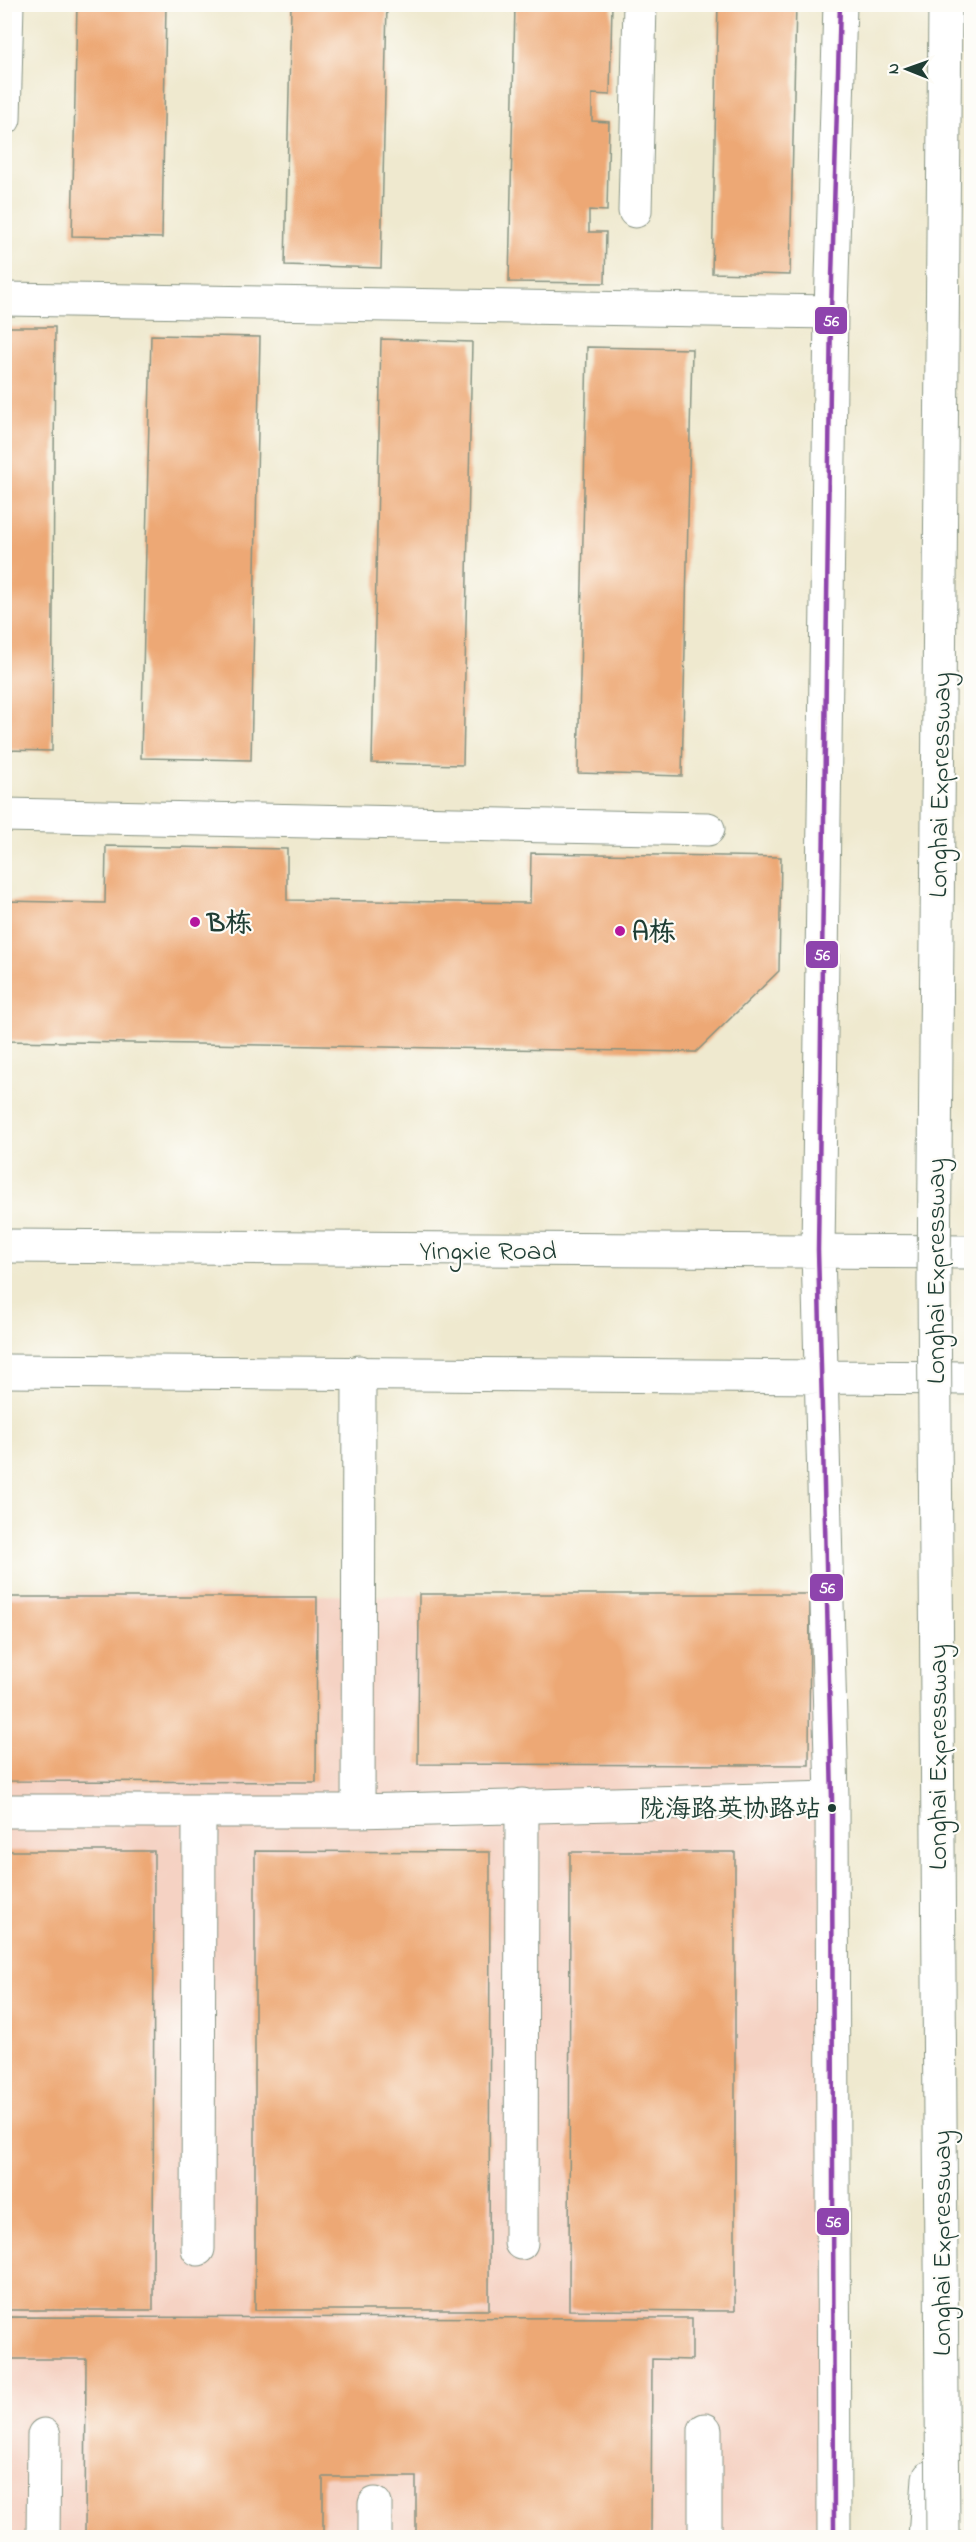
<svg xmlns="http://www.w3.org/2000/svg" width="976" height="2542" viewBox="0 0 976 2542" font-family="'Indie Flower','LXGW WenKai TC',sans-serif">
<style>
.built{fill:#f5d2c3}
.building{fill:#eda874}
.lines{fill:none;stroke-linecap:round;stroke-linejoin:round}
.minor-casing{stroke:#879382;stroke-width:35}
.highway-casing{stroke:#879382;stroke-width:35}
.minor{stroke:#fff;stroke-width:33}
.highway{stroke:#fff;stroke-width:33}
.highway-bridge-casing{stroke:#879382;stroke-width:35;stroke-linecap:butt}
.highway-bridge{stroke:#fff;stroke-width:33}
.bus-1-casing{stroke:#fdfcf7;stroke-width:9}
.bus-1{stroke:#8e44ad;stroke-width:4.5}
.poi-dot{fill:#b5179e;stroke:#fdfcf7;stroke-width:2}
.bus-dot{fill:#1f3d34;stroke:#fdfcf7;stroke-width:2}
.labels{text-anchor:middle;stroke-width:4.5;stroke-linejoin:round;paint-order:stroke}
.bus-label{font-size:26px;fill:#1f3d34;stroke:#fdfcf7;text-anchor:end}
.street-label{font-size:27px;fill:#1f3d34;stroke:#fdfcf7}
.poi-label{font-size:27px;font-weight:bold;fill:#1f3d34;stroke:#fdfcf7;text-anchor:start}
.line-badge{stroke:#fdfcf7;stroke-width:2}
.badge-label{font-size:16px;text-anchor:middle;font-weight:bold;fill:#fff}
</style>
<rect width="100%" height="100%" fill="#fdfcf7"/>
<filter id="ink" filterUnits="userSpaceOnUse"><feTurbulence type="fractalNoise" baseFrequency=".0167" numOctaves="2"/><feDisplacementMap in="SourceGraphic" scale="12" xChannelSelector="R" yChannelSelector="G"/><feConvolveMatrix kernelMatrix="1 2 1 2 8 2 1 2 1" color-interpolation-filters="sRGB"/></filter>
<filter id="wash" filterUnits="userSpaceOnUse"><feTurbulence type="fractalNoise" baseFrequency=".008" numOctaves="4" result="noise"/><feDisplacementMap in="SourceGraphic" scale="24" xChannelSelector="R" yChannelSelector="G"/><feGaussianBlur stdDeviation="1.35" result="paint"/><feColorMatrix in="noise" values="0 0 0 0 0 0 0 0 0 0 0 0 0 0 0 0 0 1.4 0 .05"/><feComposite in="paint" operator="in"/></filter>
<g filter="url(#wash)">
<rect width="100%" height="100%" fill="#efe9cf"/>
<path class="built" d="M5,1592L820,1600L831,2537L5,2538Z"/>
<g id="blocks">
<path class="building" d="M77,4H166L162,238L72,236Z
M291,4H387L381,268L285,265Z
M515,4H612L610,95L592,94V121L609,122L607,211L589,210V232H606L605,283L509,282Z
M718,4H796L790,275L712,273Z
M4,327H55L52,751L4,750Z
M151,335L260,337L251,760L141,758Z
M381,339L472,342L463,765L372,763Z
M587,347L692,349L682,776L578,773Z
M106,846L287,849V900L530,903L531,853L781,857L779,971L696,1052L4,1041V901L105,903Z
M419,1594H810L809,1765L418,1764Z
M4,1597H317L316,1782L4,1781Z
M4,1851H154L153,2310H4Z
M255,1851L490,1852L489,2310H255Z
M570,1852H735V2311L569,2310Z
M4,2317L692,2318V2360L652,2359L651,2538H416V2477H323V2538H85L86,2359H4Z"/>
</g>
</g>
<g filter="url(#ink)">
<use href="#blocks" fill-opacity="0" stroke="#879382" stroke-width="1.5"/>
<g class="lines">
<defs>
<path id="minor" d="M4,119L7,4
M635,211L640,4
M4,299L831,312
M4,815L708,829
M4,1246L972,1252
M4,1371L972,1378
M4,1811H358L832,1798
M358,1811L359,1372
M521,2243L522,1805
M198,2249L199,1811
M43,2538L44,2435
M375,2538V2504
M705,2538V2430
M834,2538L832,1798L818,1250L831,312L840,4"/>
<path id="highway" d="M925,2538L929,2478"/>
</defs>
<use href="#minor" class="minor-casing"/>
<use href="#highway" class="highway-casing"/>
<use href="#minor" class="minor"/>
<use href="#highway" class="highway"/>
<defs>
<path id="highway-bridge" d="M943,2538L934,1282L945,4"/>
</defs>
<use href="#highway-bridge" class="highway-bridge-casing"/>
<use href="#highway-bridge" class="highway-bridge"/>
<defs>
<path id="bus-1" d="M834,2538L832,1798L818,1250L831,312L840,4"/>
</defs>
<use href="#bus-1" class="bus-1-casing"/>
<use href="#bus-1" class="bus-1"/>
</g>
</g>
<g class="poi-dot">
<circle cx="195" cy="922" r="6"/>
<circle cx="620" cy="931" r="6"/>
</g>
<circle class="bus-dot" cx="832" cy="1808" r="5"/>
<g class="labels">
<g class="bus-label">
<text x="821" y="1817">陇海路英协路站</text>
</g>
<g class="street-label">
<text transform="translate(939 785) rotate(-89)" y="9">Longhai Expressway</text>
<text x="488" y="1259">Yingxie Road</text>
<text transform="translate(935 1271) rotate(-90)" y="9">Longhai Expressway</text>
<text transform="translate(937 1757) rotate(-90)" y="9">Longhai Expressway</text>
<text transform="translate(941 2243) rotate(-90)" y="9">Longhai Expressway</text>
</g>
<g class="poi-label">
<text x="207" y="931">B栋</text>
<text x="632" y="940">A栋</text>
</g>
</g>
<g class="line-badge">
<rect x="814" y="306" width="34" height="29" rx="6" fill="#8e44ad"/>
<rect x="805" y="940" width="34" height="29" rx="6" fill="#8e44ad"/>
<rect x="809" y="1573" width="35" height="29" rx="6" fill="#8e44ad"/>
<rect x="816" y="2207" width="34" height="29" rx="6" fill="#8e44ad"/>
</g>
<g class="badge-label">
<text x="831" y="326">56</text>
<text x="822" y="960">56</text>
<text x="827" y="1593">56</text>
<text x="833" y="2227">56</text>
</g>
<rect width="976" height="2542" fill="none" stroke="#fdfcf7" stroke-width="24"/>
<g transform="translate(907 69) rotate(271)" stroke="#fdfcf7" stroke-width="4.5" paint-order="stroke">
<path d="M0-4.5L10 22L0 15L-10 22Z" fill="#1f3d34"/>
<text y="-9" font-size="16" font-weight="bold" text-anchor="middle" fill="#1f3d34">N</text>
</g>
</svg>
